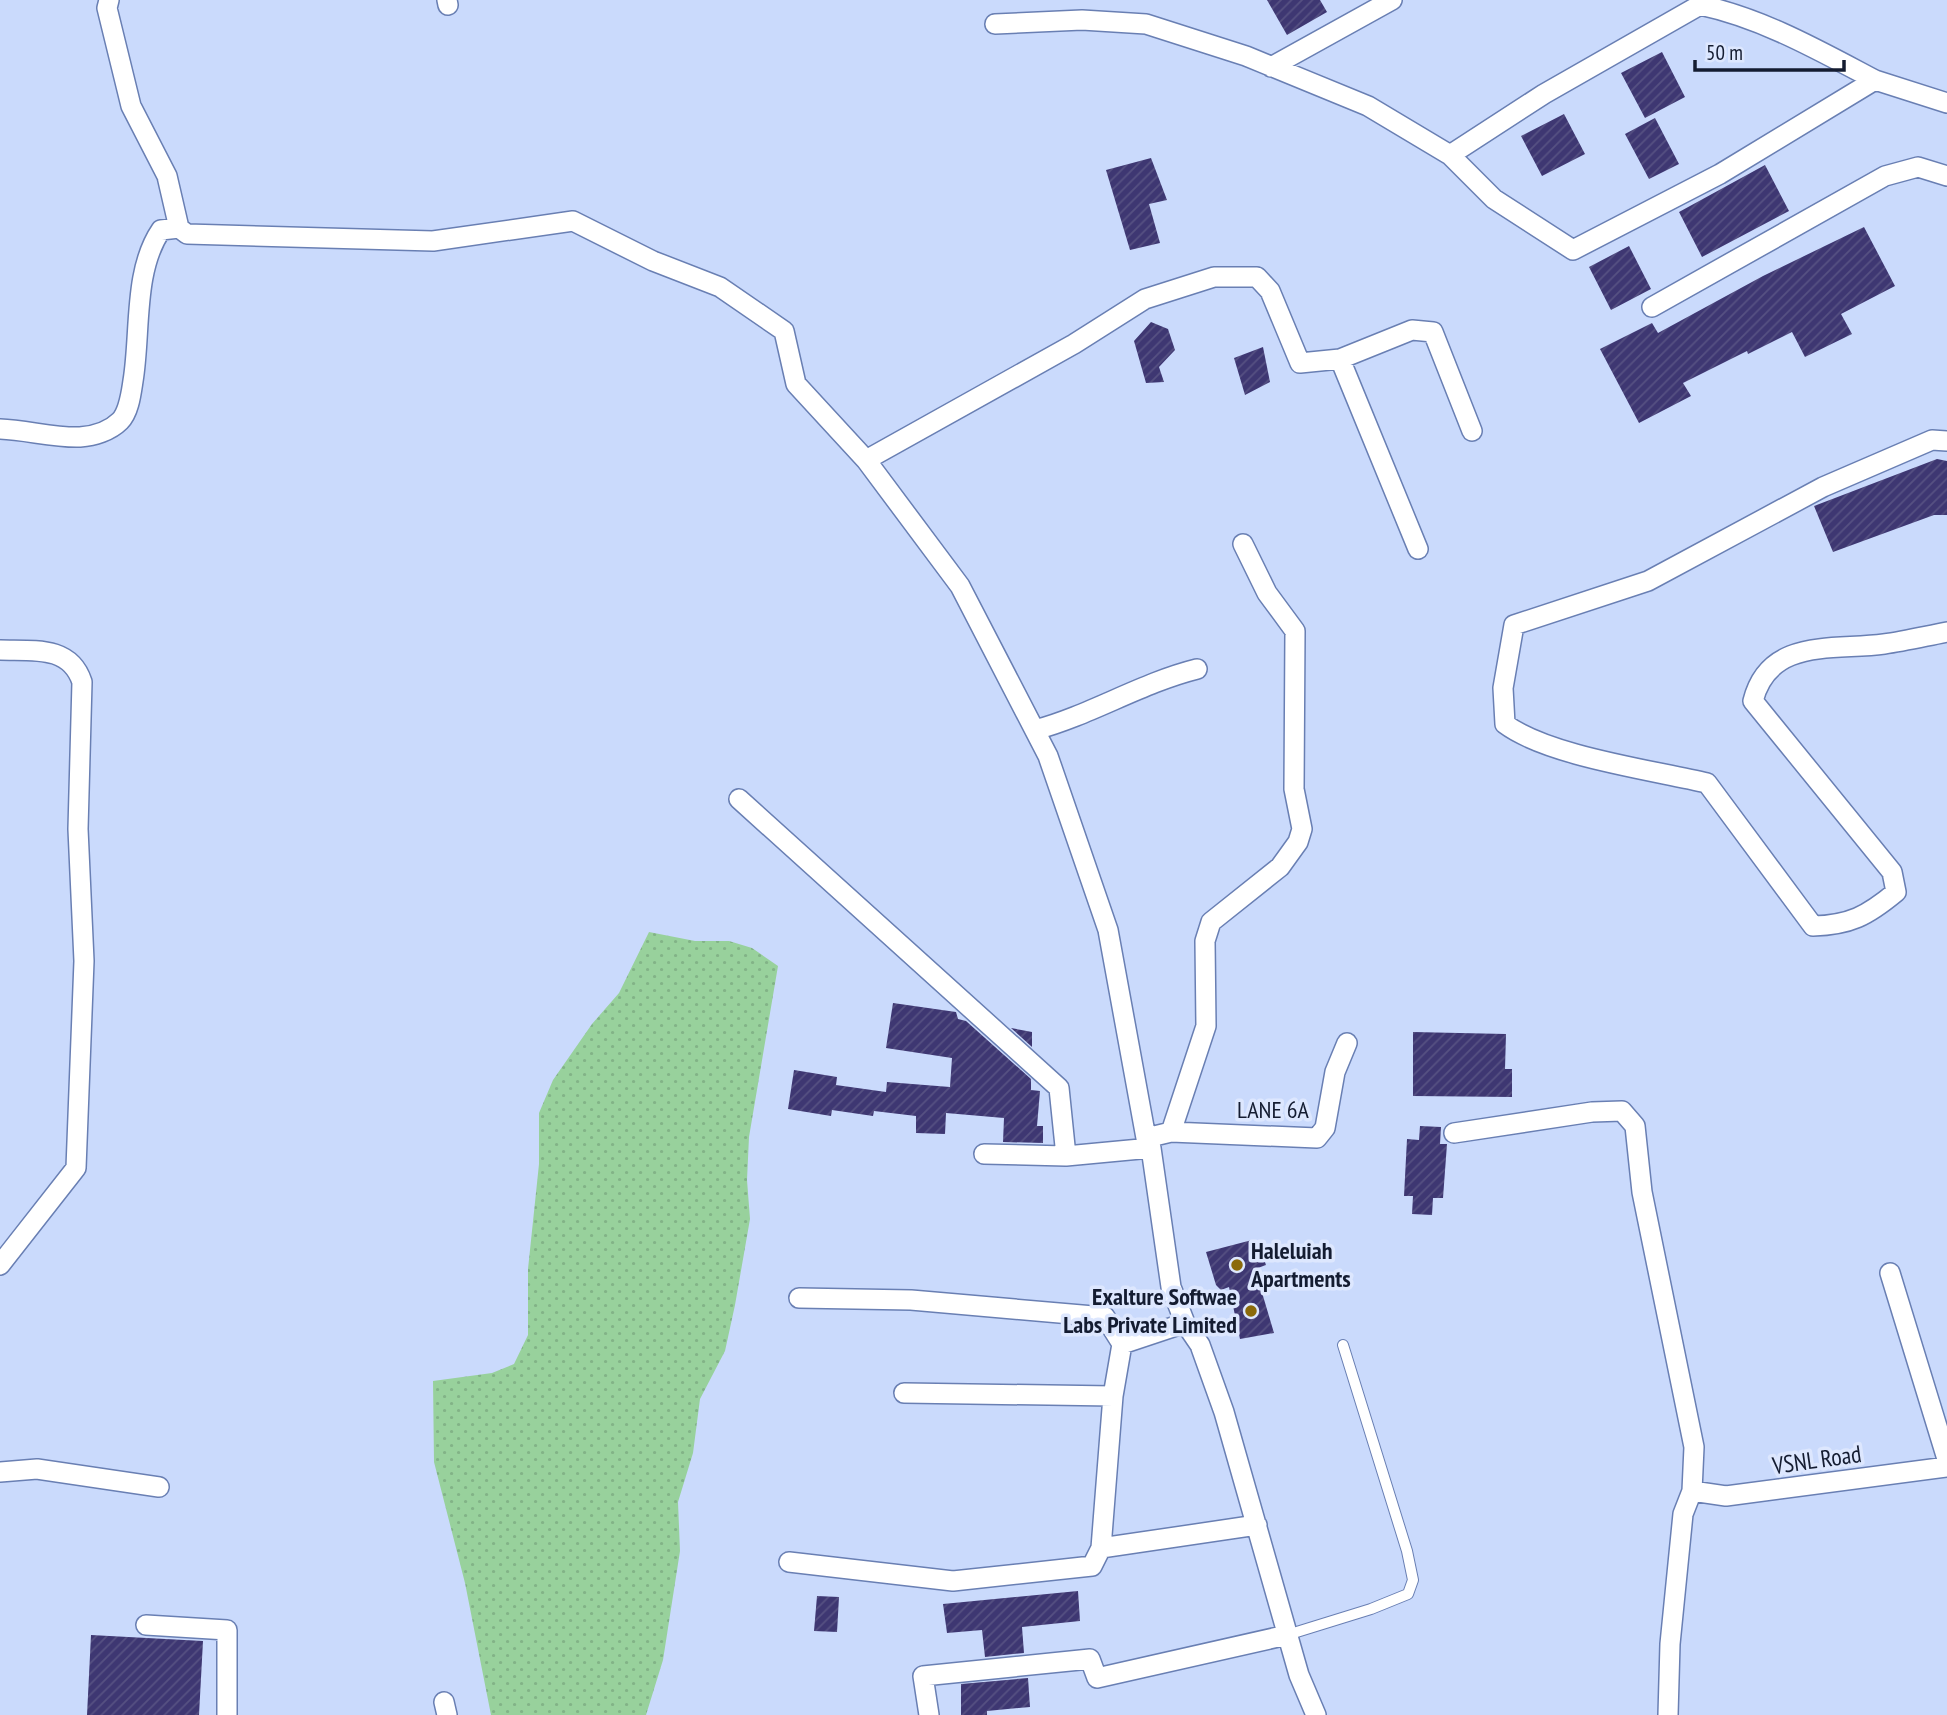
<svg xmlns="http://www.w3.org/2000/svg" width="1947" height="1715" viewBox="0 0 1947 1715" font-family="'PT Sans Narrow',sans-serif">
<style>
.green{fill:url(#green-dots)}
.building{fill:url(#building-hatch)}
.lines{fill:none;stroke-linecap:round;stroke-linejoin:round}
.lane-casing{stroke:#697fb3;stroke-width:12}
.street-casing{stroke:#697fb3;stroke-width:22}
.lane{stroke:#fff;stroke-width:10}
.street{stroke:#fff;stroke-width:19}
.poi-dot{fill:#8b6a0b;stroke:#dde7fe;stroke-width:2.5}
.labels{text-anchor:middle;stroke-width:7;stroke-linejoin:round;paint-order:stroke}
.street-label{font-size:24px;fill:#141c31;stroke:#dde7fe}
.poi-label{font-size:24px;font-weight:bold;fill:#141c31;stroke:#dde7fe;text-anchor:start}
</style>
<defs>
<pattern id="green-dots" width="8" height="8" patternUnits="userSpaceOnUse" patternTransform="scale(1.75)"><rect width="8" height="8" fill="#98d19c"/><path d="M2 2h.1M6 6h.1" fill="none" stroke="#82b387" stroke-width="1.8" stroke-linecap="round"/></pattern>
<pattern id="building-hatch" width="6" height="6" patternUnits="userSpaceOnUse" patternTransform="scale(1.75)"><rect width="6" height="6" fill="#3e3772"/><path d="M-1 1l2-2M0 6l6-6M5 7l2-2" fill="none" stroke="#565182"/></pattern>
</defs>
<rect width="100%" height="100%" fill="#cadafc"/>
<path class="green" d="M649,932L695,941H729L752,948L778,966L749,1137L747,1180L750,1219L735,1305L725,1351L700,1399L693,1453L678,1502L680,1551L663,1660L646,1715H491L465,1583L434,1462L433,1381L492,1373L514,1364L528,1335V1269L539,1164V1113L553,1080L592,1024L619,993Z"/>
<path class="building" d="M1267,0H1320L1327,12L1287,35Z
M1662,52L1685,97L1645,118L1621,73Z
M1564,114L1585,154L1542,176L1521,136Z
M1655,118L1679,164L1649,179L1625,134Z
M1151,158L1167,200L1149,204L1160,243L1130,250L1106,170Z
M1765,165L1789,211L1702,257L1679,212Z
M1864,227L1895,286L1841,314L1852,334L1805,357L1792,332L1748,354L1747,351L1683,383L1691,396L1639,423L1600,349L1652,323L1658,333L1763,276Z
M1629,246L1651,289L1611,310L1589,267Z
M1151,322L1168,329L1175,350L1159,367L1164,382L1146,383L1134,341Z
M1263,347L1270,382L1245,395L1234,358Z
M1937,459L1947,461V515H1934L1833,552L1814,506Z
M893,1003L956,1012L958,1019L966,1021L1031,1079V1090L1040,1091L1037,1126H1043V1143L1003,1142L1004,1118L946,1113L945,1134L916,1133V1116L874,1111L873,1116L832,1110L831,1116L788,1109L794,1070L837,1077L836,1085L886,1092L887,1082L950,1087L952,1058L886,1048Z
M1011,1028L1032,1032V1047Z
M1413,1032L1506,1034L1505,1069H1512V1097L1413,1096Z
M1420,1126L1441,1127L1440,1144H1447L1443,1198H1433L1432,1215L1412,1214L1413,1196H1404L1407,1139L1419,1140Z
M1252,1240L1258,1241L1266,1265L1255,1269L1274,1333L1240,1339L1229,1287L1221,1290L1216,1285L1206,1252Z
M1078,1591L1080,1621L1022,1627L1024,1653L985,1657L982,1630L947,1633L943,1604Z
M817,1596L839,1597L837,1632L814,1631Z
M91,1635L203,1641L199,1715H87Z
M1028,1678L1030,1707L987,1711V1715H961V1684Z"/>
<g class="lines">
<defs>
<path id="lane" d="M1287,1635L1371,1609L1408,1594L1413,1580L1407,1551L1343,1345"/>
<path id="street" d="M109,0L107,8L131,106L167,176L179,228L187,234L433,241L573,221L653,261L720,287L784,331L796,384L866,460L960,586L1048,756L1108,930L1146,1138L1151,1148L1171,1287L1185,1323L1200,1345L1224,1412L1299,1675L1316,1715
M447,0L448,5
M995,24L1082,20L1146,24L1246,56L1368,106L1450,155L1494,199L1573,250L1720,174L1875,80L1947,103
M1271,67L1392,0
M1450,155L1544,94L1700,5C1762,18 1820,51 1875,80
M1652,307L1885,176L1918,167L1947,176
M1340,359L1418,549
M0,429C27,430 54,438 80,437C94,436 110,431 120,421C129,412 131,394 133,381C141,333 133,271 161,230L179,228
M1947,441L1932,440L1823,487L1648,581L1514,625L1503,688L1505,724C1548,756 1652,770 1707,783L1813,926C1850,925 1867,916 1896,892L1892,872L1753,701C1769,637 1834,651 1884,644C1905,641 1926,636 1947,632
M866,460L1074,344L1145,299L1214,277H1257L1270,291L1300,363L1340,359L1412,330L1433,332L1472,431
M0,650C33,651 70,645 82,682L78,829L84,961L76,1168L0,1265
M1035,730C1091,715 1141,683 1197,669
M739,799L1059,1088L1066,1156
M1171,1132L1317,1138L1325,1128L1335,1072L1347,1043
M1454,1133L1592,1112L1622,1111L1635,1126L1642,1192L1694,1447L1692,1491L1683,1514L1670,1644L1668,1715
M1146,1138L1171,1132L1206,1026L1205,941L1211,922L1280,867L1298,842L1302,829L1294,789L1295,631L1267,593L1243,544
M984,1154L1066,1156L1151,1148
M1890,1273L1947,1459
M799,1298L911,1300L1105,1317L1122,1344
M904,1393L1113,1396L1122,1344L1185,1323
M0,1472L37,1469L159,1487
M1692,1491L1726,1496L1947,1467
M1101,1548L1113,1396
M789,1562L953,1581L1092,1566L1101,1548L1257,1525
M146,1625L227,1630V1715
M444,1702L447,1715
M929,1715L923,1676L1090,1659L1097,1678L1287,1635"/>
</defs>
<use href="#lane" class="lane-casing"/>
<use href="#street" class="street-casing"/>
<use href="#lane" class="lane"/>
<use href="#street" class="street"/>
</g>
<g class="poi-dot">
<circle cx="1237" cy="1265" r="7"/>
<circle cx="1251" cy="1311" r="7"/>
</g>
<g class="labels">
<g class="street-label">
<text x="1273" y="1118">LANE 6A</text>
<text transform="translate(1817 1460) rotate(-8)" y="8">VSNL Road</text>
</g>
<g class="poi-label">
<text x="1251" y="1259">Haleluiah<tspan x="1251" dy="28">Apartments</tspan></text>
<text x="1237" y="1305" text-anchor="end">Exalture Softwae<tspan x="1237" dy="28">Labs Private Limited</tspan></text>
</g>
</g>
<path d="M1695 60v10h149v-10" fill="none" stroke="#141c31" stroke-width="3.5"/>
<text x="1706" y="60" font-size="21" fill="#141c31" stroke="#dde7fe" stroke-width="5" paint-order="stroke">50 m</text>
</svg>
